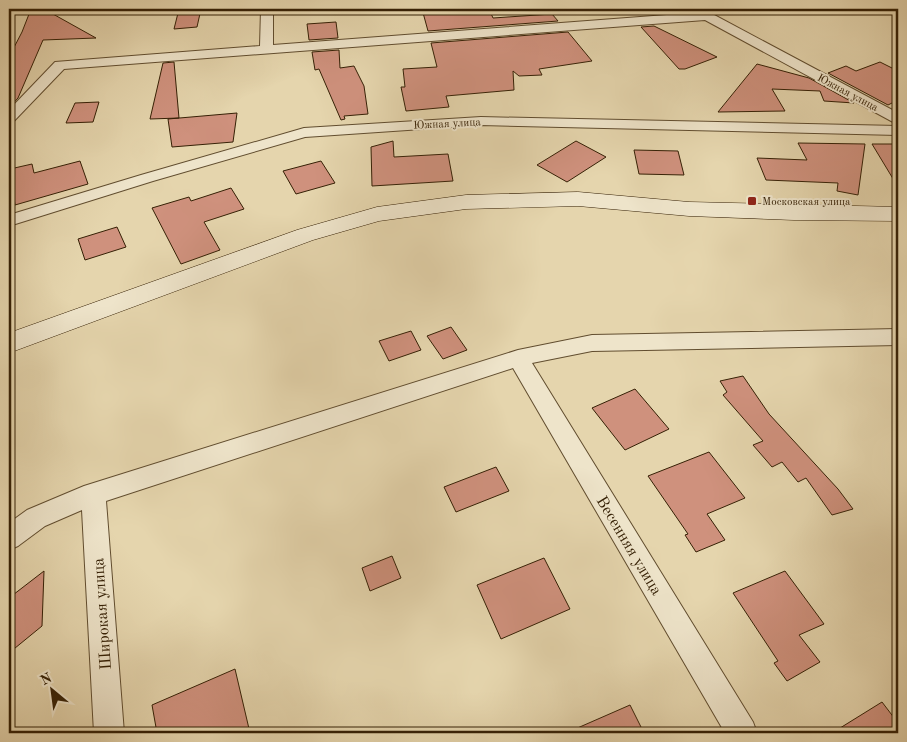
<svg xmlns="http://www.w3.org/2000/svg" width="907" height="742" viewBox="0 0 907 742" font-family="'Old Standard TT',serif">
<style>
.building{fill:#cf917d;stroke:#352005}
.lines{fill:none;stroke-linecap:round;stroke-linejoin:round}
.street-casing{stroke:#614d2f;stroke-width:2}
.secondary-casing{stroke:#352005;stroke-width:1}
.street{fill:#eee4ca;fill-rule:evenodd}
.secondary{fill:#eee4ca;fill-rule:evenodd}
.poi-dot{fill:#8f2418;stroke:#eee4ca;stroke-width:2}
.labels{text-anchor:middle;stroke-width:4;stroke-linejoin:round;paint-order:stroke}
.far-street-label{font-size:11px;fill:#352005;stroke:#eee4ca}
.far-poi-label{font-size:11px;fill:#352005;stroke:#eee4ca;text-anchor:start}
.near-street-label{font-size:16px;fill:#352005;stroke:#eee4ca}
</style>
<rect width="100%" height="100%" fill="#e5d5ad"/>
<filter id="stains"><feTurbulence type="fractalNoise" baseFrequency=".004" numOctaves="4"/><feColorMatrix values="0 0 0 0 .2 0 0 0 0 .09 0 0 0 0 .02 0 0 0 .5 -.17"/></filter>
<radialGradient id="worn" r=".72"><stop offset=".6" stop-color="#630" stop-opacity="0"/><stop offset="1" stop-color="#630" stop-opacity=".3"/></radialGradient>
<path class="building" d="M31,9H44L96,38L43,40L18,98L9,108V57L22,32Z
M179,9H201L197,27L174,29Z
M422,9H489L493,18L552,14L558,21L428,31Z
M336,22L338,38L309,40L307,24Z
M654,26L717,57L685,69H679L641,27Z
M568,32L592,61L539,69L542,75L519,76L513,71L514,90L446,96L449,107L406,111L401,87H405L403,69L437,67L431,43Z
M339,50L340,68L354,66L364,86L368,114L344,116L345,119L341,120L319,69L315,70L312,52Z
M174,62L179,118L150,119L163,63Z
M880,62L898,71V100L888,105L828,73L846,66L856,71Z
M757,64L809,78L854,103L824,101L820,91L772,89L785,111L718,112Z
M99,102L93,122L66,123L75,103Z
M237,113L233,142L172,147L168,119Z
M393,141L394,157L448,154L453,181L372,186L371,147Z
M576,141L606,157L567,182L537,165Z
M798,143L865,144L858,195L837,191L838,183L766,180L757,158L807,160Z
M872,144H898V187Z
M634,150L678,151L684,175L639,174Z
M80,161L88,184L15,205L10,169L32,164L34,173Z
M321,161L335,183L296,194L283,171Z
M231,188L244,209L204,222L220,250L181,264L152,208L189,197L191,201Z
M117,227L126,247L85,260L78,239Z
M451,327L467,350L443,359L427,336Z
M411,331L421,350L389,361L379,341Z
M743,376L769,414L838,489L853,509L832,515L806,478L798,482L782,462L772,467L753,445L763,441L723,395L727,392L720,381Z
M635,389L669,429L625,450L592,408Z
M709,452L745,498L707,514L725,540L696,552L685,535L688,534L648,476Z
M496,467L509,491L456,512L444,487Z
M392,556L401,578L370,591L362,568Z
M544,558L570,609L501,639L477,585Z
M44,571L42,626L9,653V598Z
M785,571L824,624L799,635L820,662L787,681L774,663L778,661L733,593Z
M235,669L250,733H157L152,705Z
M882,702L898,723V733H832Z
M630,705L644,733H566Z"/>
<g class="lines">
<defs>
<path id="street" d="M261,9H273V45L693,13L691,9H703L898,113V123L893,122L705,20L64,69L14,121L9,122V110L55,62L260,46Z
M481,117L898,126V135L481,125L305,137L153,181L9,226V215L141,175L304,128Z
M898,329V345L592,351L532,363L753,722L757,733H725L513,368L106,501L124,733H94L82,510L45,526L18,546L9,550V523L27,510L84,486L518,350L592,335Z"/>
<path id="secondary" d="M578,192L689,202L898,207V221L794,220L689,216L578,206L466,209L379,221L313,240L9,353V333L297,230L377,207L466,195Z"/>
</defs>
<use href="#street" class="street-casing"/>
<use href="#secondary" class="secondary-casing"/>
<use href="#street" class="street"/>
<use href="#secondary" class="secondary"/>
</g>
<rect class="poi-dot" x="747" y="196" width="10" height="10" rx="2.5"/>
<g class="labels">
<g class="far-street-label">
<text transform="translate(848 92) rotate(28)" y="4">Южная улица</text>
<text transform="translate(447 123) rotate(-3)" y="4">Южная улица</text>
</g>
<g class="far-poi-label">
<text x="762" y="205">Московская улица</text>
</g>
<g class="near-street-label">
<text transform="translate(630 545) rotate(59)" y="6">Весенняя улица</text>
<text transform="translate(101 614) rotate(-94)" y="6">Широкая улица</text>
</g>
</g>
<rect width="907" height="742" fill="none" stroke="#e5d5ad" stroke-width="30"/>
<rect x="10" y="10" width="887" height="722" fill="none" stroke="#352005" stroke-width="2.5"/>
<rect x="15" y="15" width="877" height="712" fill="none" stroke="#352005"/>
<g transform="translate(52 690) rotate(331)" stroke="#eee4ca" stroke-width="4" paint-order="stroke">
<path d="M0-4L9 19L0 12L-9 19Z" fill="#352005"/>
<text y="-8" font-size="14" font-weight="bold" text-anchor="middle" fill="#352005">N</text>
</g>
<rect width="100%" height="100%" filter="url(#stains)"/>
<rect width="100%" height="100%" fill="url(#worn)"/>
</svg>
